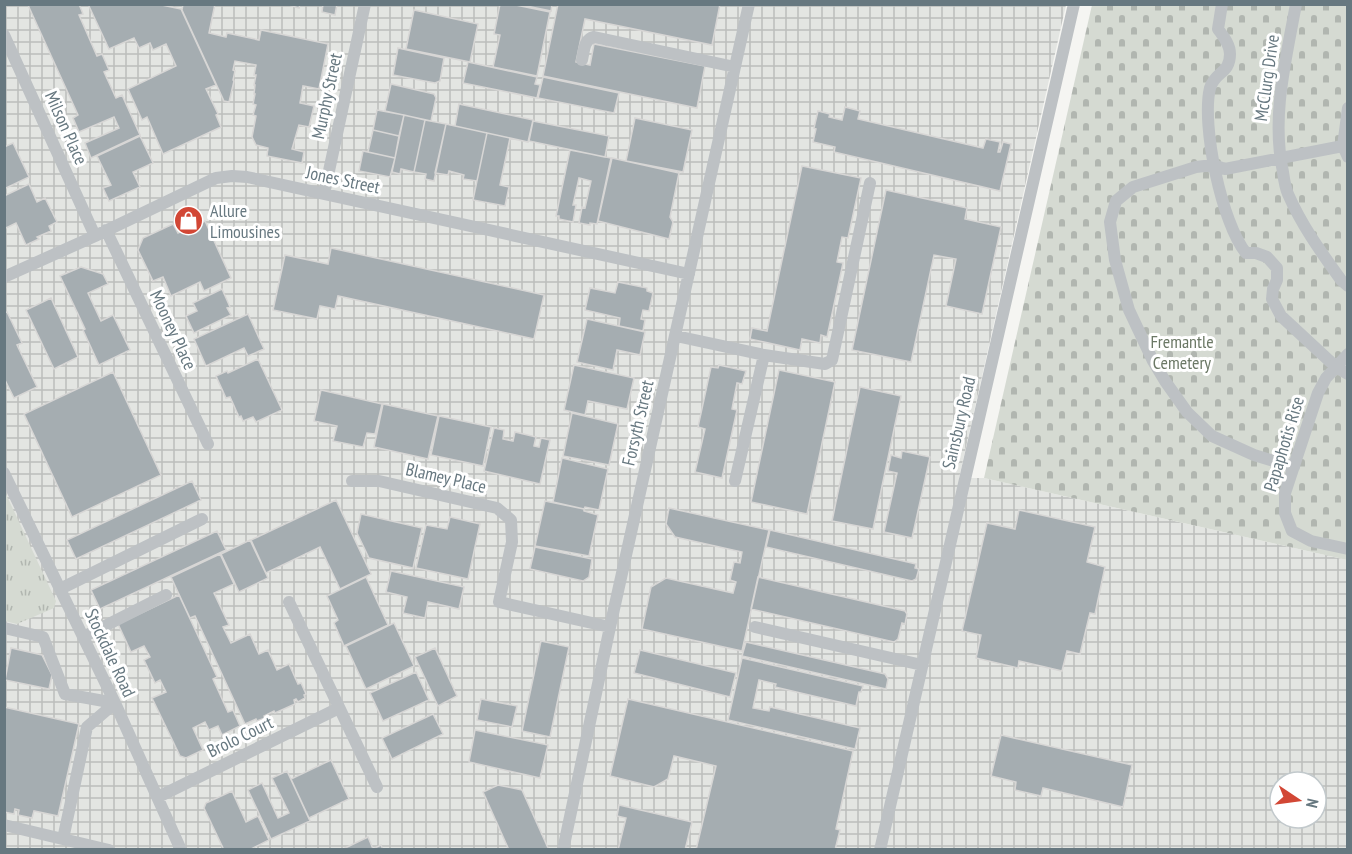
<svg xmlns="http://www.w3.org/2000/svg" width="1352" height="854" viewBox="0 0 1352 854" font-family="'PT Sans Narrow',sans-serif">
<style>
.industrial{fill:url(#industrial-grid);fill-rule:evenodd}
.grass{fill:url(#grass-tufts)}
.cemetery{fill:url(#cemetery-stones)}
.building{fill:#a5adb1;stroke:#d7d6d5;stroke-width:1.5}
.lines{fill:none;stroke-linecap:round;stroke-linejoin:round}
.minor{stroke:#bdc1c4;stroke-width:12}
.labels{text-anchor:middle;stroke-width:6;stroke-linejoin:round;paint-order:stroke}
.street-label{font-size:18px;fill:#677880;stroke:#fff}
.poi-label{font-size:18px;fill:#677880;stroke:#fff;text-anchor:start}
.park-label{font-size:18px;fill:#6b7865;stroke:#fff}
</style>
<defs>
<pattern id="industrial-grid" width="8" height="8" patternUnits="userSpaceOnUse" patternTransform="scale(1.5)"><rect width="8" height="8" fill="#e3e5e2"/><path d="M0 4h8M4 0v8" fill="none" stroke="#bcbebc"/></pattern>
<pattern id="grass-tufts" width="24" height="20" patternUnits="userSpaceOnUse" patternTransform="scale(1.5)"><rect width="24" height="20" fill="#d5dad2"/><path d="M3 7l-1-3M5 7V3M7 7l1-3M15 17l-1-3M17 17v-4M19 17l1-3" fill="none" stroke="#b1b6b0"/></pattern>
<pattern id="cemetery-stones" width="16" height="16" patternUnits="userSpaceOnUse" patternTransform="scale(1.5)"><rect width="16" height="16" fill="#d5dad2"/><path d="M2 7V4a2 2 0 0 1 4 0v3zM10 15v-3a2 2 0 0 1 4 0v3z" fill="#b1b6b0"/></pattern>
</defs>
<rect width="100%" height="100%" fill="#f5f5f2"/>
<path class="industrial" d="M5,5H1066L959,478H984L1347,560V849L5,850ZM1280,782H1316V818H1280Z"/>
<path class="grass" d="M5,492L56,601L54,608L17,624L5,621Z"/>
<path class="cemetery" d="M1092,5H1347V560L984,478Z"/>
<path class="building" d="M79,4L83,14L79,15L97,56L102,54L109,70L104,72L116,98L122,95L140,135L91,158L85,143L119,128L114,117L79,132L73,118L78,115L28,5Z
M88,4H157L181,9L216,85L206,89L218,114L216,115L221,127L163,154L147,117L142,120L128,89L176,66L166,44L153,50L150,43L139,48L134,38L109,49Z
M183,4H215L209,33L226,37L227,33L259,40L261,30L328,44L319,89L303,86L300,103L314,106L309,127L299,125L292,149L304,152L302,163L267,156L268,148L256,145L252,137L256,116L253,115L256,105L253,104L255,94H254L255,85H254L256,75H254L256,65L235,61L233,70L235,71L233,80L234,81L229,102L224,101L182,10Z
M285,4H300L299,8Z
M323,4H337L335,15L322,12Z
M500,4H511L550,12L537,76L493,67L500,35L494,34Z
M517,4H552L551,11Z
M558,4H720L712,45L585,19L576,62L590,65L594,44L705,66L697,108L543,76Z
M414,10L478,24L470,62L406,49Z
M398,48L444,58L440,81L435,83L393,75Z
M468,62L537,77L535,84L540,85L537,98L463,83Z
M543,77L619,93L614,113L538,98Z
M391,84L434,94L436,98L431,121L385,111Z
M459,104L533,120L528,142L455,126Z
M845,107L860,111L858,119L983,148L986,139L1000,142L998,152H1000L1003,142L1011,144L1000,191L834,152L835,147L813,142L816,129L814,128L818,111L830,114L829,117L842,120Z
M377,110L404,115L399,136L373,130Z
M404,115L425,120L414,172L401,169L400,174L392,172Z
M635,118L692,130L683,172L626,161Z
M425,120L446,124L434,181L425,179L426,174L414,172Z
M533,121L609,136L605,157L529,141Z
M446,124L487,133L477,181L463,179L464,175L449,171L448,175L435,173Z
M373,130L399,136L395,158L368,152Z
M487,133L510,138L500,185L509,187L505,206L473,200Z
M140,136L153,163L133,172L140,187L109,201L103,188L111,185L97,156Z
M13,143L29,177L4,189V147Z
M570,150L611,158L597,224L590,223V225L579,223L582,207L585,208L591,181L579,178L573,205H576L573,222L559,219V216H556Z
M363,151L395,158L390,177L359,171Z
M612,158L679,173L670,217L673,222L669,239L598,221Z
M802,166L861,178L848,238L842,237L837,262L843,263L827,337L821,335L820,343L802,339L800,350L750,339L752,328L767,331Z
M29,184L37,202L45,198L57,222L49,226L51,231L37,237L39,239L26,245L16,223L6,228L4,224V196Z
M886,190L967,208L965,219L1001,227L982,314L946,306L956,259L934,255L911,362L852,350Z
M205,221L231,278L204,291L200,282L171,296L163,277L153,281L138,250L143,238L173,224L178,233Z
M331,248L544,295L534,339L338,296L335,309L320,306L317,319L273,310L285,255L328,264Z
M81,267L103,274L108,284L88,293L101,321L113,315L130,350L99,365L83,330L85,329L60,276Z
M618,282L647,288V291L653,293L649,311L643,310L641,319L645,320L643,331L619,326L620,318L585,310L590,288L615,293Z
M222,289L230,307L227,308L231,315L194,333L186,316L197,311L193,303Z
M51,298L78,357L54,369L26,310Z
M7,312L22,343L17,345L37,387L14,398L4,378V313Z
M248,314L264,349L248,356L244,348L206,366L194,339Z
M587,319L645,332L640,355L617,350L613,370L577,362Z
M258,359L282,410L256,422L253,417L243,421L241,416L239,417L230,397L226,398L216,376L227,371L228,373Z
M574,365L634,378L627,409L588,401L585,415L564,410Z
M719,365L746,371L742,384L737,383L732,409L737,410L722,478L695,472L705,429L698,427L711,367L718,368Z
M779,370L835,382L807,514L751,502Z
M113,372L161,475L72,517L24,414Z
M860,387L901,396L873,529L832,521Z
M321,390L382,404L375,434L367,433L363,447L333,441L337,426L314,421Z
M383,404L438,416L428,459L374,447Z
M572,413L618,424L609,465L563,456Z
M439,416L491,427L483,466L431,455Z
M494,428L504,430L503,439L513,441L515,432L536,437L534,446L539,447L541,438L550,440L540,484L484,471Z
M902,451L930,457L912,538L884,532L897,473L888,471L891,455L901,458Z
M562,458L608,469L599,510L585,507L584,509L553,502Z
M192,481L201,500L76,559L67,540Z
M336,500L371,574L340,589L320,547L266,573L251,540Z
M545,501L584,509V511L598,515L589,556L535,546Z
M669,508L769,530L742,651L642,629L651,587L666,578L733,593L736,582L730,580L734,562L740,563L742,552L675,537L666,524Z
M1019,510L1095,527L1087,562L1105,567L1095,614L1090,613L1080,654L1067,651L1062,671L1019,661L1018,668L976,658L981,635L962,631L987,523L1015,529Z
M361,514L422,528L413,568L369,558L357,533Z
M450,517L480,524L468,579L416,568L426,525L447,529Z
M770,530L916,564L915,568L919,569L916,579L912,581L766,547Z
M217,531L226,550L100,609L91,590Z
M250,540L268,578L239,592L221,554Z
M535,547L592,559L589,577L583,581L530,569Z
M220,554L234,584L214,593L229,625L223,627L231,643L250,634L259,654L268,650L277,670L289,664L298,684L301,683L306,694L304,695L305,698L298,702L296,699L294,700L295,704L275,713L274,711L264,716L265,718L257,721L256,719L245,724L195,616L190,618L171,577Z
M391,571L464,587L459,609L428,602L425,618L403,613L407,597L386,592Z
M366,577L388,625L344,646L334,623L338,620L327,596Z
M758,577L905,611L907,614L905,624L902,623L898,639L894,642L751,609Z
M179,595L217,677L213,679L228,712L233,710L240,726L222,735L218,726L209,730L205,722L193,728L203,750L186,758L180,756L152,698L166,692L160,680L155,683L144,660L150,657L144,646L131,652L118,624Z
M394,623L414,666L366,689L346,646Z
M541,641L569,647L550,737L522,731Z
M746,642L885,674L888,679L886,689L742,656Z
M11,648L42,655L52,675L49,689L5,680Z
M435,648L457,696L438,706L415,657Z
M640,650L736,673L730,697L634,673Z
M742,658L863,686L861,692H859L856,706L775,687L776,684L759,680L753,708L769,711L770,707L860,728L855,749L728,720Z
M416,672L429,700L383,721L370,693Z
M481,699L517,706L512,727L477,720Z
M628,699L853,751L836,829L840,830L835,850H696L716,766L674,756L668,779L654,787L610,776Z
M4,707L79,724L58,816L34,811L32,818L18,815L19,810L15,809L14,814L4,812Z
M433,714L443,734L392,759L382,738Z
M475,730L548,745L540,778L469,762Z
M1001,735L1132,765L1123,807L1043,788L1041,796L1015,790L1016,782L991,776Z
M331,760L349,799L309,818L291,779Z
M287,771L310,821L271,839L248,790L262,783L278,818L289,813L272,778Z
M498,785L522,790L548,848L544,850H509L483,792Z
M232,791L246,822L258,816L269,840L249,850H224L204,808L206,803Z
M619,805L692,822L685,850H618L626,818L617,816Z
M368,837L373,849L381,845L383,850H341Z"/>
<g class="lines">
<path class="minor" d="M1222,4L1218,29C1223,36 1230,44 1230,54C1230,74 1215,71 1210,88C1201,125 1222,224 1246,253H1256L1267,257L1277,268V280L1273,289L1272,299L1281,316L1336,367L1348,374
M1296,4C1286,60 1271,116 1283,172C1284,179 1285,187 1288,194C1302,226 1321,252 1341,280L1348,286
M4,35L95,236
M582,60C584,51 584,39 594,37L735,67
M1343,146L1348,108
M1343,146L1348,157
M324,194L365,4
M106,230L208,444
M4,277L95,236L216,178L232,176L247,177L689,274
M676,336L764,355L825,364L832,360L870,183
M1348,354L1326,378L1318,393L1285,493V513L1292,531L1311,541L1348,549
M1294,467L1254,455L1212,436L1187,412L1165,381L1153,361L1129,310L1115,260L1110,222L1116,201L1133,187L1196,167L1213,165L1225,169L1348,145
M4,473L115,703L181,850
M352,481H379L497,508L511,520L512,542L499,602L610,627
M735,481L764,355
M60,589L202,519
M289,602L377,787
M755,627L922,665
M4,628L43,637L65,694L115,703
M83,637L166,595
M158,797L339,708
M4,825L109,850
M63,839L87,727L115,703
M563,850L610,627L749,4
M880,850L1074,4"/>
</g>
<defs>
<symbol id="shop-disc" viewBox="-11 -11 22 22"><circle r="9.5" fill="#d24735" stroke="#fff"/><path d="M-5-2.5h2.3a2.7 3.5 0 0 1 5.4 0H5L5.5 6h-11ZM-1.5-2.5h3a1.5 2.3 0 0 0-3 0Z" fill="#fff"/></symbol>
</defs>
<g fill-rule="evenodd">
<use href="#shop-disc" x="172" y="204" width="33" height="33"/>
</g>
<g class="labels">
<g class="street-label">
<text transform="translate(1267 78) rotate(-82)" y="6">McClurg Drive</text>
<text transform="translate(327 96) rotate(-78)" y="6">Murphy Street</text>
<text transform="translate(66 128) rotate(66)" y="6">Milson Place</text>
<text transform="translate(343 180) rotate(12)" y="6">Jones Street</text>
<text transform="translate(173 330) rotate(65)" y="6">Mooney Place</text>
<text transform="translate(638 423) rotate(-77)" y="6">Forsyth Street</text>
<text transform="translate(959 423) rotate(-77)" y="6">Sainsbury Road</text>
<text transform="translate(1284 444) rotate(-73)" y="6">Papaphotis Rise</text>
<text transform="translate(446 478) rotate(13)" y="6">Blamey Place</text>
<text transform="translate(110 653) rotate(65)" y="6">Stockdale Road</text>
<text transform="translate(240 737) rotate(-26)" y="6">Brolo Court</text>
</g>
<g class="poi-label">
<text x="210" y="217">Allure<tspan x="210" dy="21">Limousines</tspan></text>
</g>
<g class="park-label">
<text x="1182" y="348">Fremantle<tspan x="1182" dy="21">Cemetery</tspan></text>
</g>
</g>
<rect width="1352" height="854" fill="none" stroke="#677880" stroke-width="12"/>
<g transform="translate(1298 800) rotate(103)"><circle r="28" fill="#ffffff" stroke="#c2c9cc" stroke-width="1.5"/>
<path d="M0-4.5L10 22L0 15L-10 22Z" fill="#d24735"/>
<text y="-9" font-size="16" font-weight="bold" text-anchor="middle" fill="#677880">N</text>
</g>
</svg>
